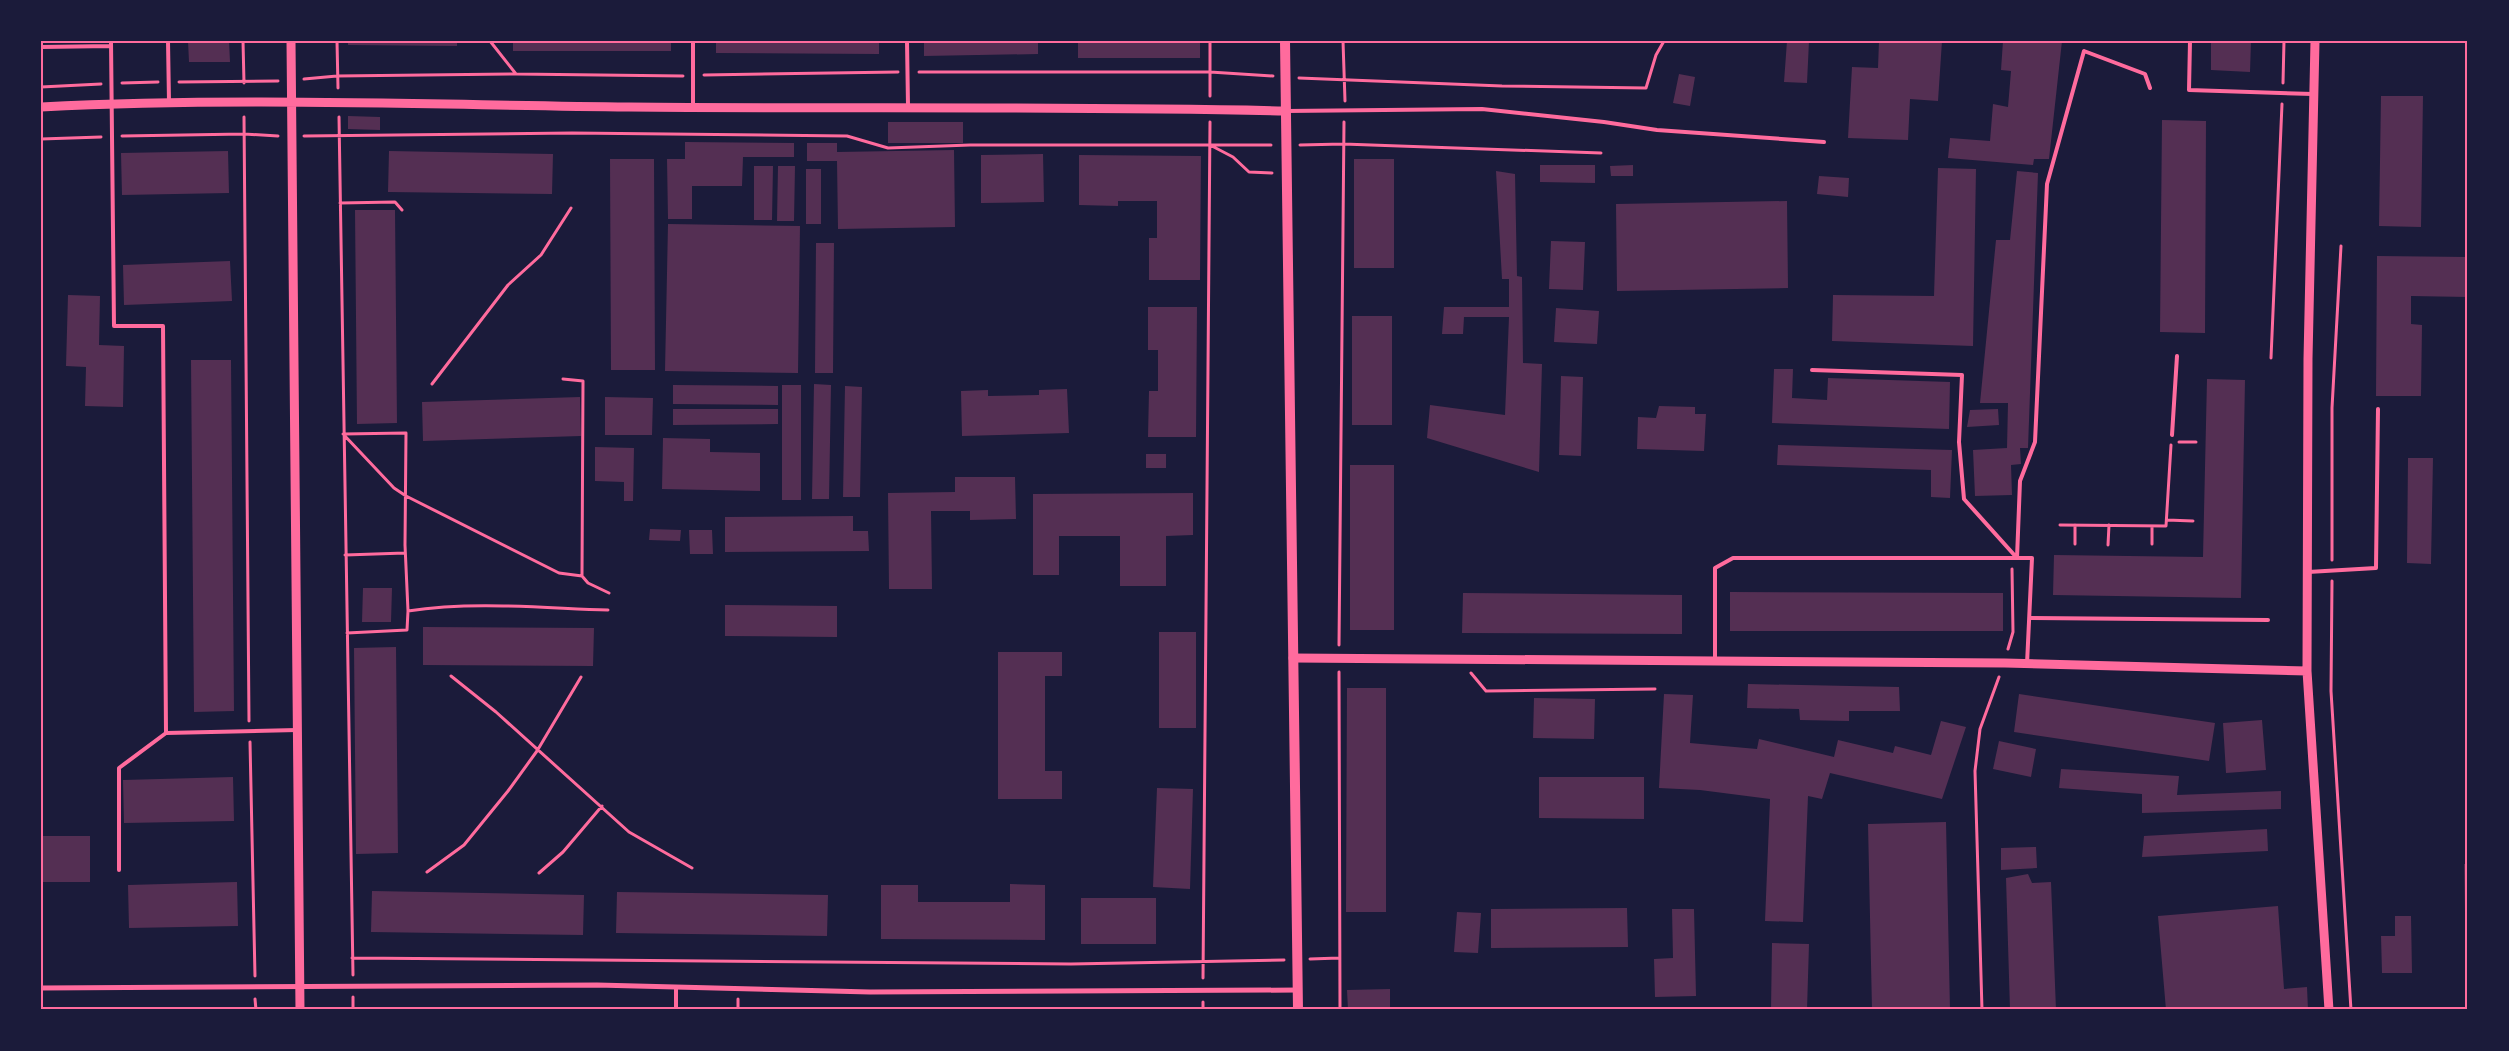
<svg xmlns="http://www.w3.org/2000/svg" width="2509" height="1051" viewBox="0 0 2509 1051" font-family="'PT Sans',sans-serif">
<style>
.building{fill:#542f53}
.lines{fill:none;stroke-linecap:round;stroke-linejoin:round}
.path{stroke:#ff6b9d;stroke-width:3}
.service{stroke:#ff6b9d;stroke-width:4}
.minor{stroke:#ff6b9d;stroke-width:5}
.tertiary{stroke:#ff6b9d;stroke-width:9}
.secondary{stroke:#ff6b9d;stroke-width:10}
.neatline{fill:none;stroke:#ff6b9d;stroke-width:2}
</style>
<rect width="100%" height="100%" fill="#1b1b3a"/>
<path class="building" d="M188,41H229L230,62H189Z
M348,41H457V46L348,45Z
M513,41H671V51H513Z
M716,41H879V54L716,53Z
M924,41H1038V54L924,56Z
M1078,41H1200V58H1078Z
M1787,41H1809L1807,83L1784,82Z
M1879,41H1942L1938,101L1910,99L1908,140L1848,138L1852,67L1878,68Z
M2003,41H2062L2049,159H2034L2033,165L1948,158L1950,138L1990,141L1993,104L2008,107L2011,71L2001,70Z
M2211,41H2251L2250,72L2211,70Z
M1679,74L1695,77L1690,106L1673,103Z
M2381,96H2423L2421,227L2379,226Z
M348,116L380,117V130L348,129Z
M2162,120L2206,121L2205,333L2160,332Z
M888,122H963V143H888Z
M685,142L794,143V157H743L742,186H692V219H668L667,159H685Z
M807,143H837V152L954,150L955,227L838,229L837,161H807Z
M228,151L229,193L122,195L121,153Z
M389,151L553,154L552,194L388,192Z
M1043,154L1044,202L981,203V155Z
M1079,155L1201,156L1200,280H1149V238H1157V201H1118V206L1079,205Z
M610,159H654L655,370H611Z
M1354,159H1394V268H1354Z
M1540,165H1595V183L1540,182Z
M1633,165V176H1611L1610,166Z
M754,166H773L772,220H754Z
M778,166H795L794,221H777Z
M1938,168L1976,169L1973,346L1832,341L1833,295L1934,296Z
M806,169H821V224H806Z
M1496,171L1515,174L1517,276L1522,277L1523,363L1542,364L1539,472L1427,438L1430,405L1505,415L1509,317H1464L1463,334H1442L1444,307H1509V279H1502Z
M2017,171L2038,173L2028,448H2020L2021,464L2011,465L2012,495L1975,496L1973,450L2007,448L2008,403H1980L1996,240H2010Z
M1819,176L1849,178L1848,197L1817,194Z
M1787,201L1788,288L1617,291L1616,204Z
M355,210H395L397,423L357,424Z
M668,224L800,226L798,373L665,371Z
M1551,241L1585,242L1583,290L1549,289Z
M816,243H834L833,373H815Z
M2377,256L2468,257V297L2411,296V324L2422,325L2421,396H2376Z
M230,261L232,301L124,305L123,265Z
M68,295L100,296L99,345L124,346L123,407L85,406L86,367L66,366Z
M1148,307H1197L1196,437H1148L1149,391H1158V350H1148Z
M1556,308L1599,311L1597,344L1554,342Z
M1352,316H1392V425H1352Z
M191,360H231L234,711L194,712Z
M1774,369H1793L1792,398L1827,400L1828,378L1950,382L1949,429L1772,423Z
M1561,376L1583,377L1581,456L1559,455Z
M2207,379L2245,380L2241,598L2053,595L2054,555L2203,557Z
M814,384L831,385L829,499H812Z
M673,385L778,386V405L673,404Z
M782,385H801V500H782Z
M845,386L862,387L860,497H843Z
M1067,389L1069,433L962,436L961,391L988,390V396L1039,395V390Z
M580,397L581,436L423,441L422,402Z
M605,397L653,398L652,435H605Z
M1659,406L1695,407V414H1706L1704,451L1637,449L1638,417L1656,418Z
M673,409H778V424L673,425Z
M1998,409L1999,425L1967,427L1970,410Z
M663,438L710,439V452L760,453V491L662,489Z
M1778,445L1952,450L1950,498L1931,497V470L1777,465Z
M595,447L634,448L633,501H624V482L595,481Z
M1146,454H1166V468H1146Z
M2408,458H2433L2431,564L2407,563Z
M1350,465H1394V630H1350Z
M955,477H1015L1016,519L970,520V511H931L932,589H889L888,493L955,492Z
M1193,493V535L1166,536V586H1120V536H1059V575H1033V494Z
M853,516V531H868L869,551L725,552V517Z
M650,529L681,530L680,541L649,540Z
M689,530H712L713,554H690Z
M363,588H392L391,622H362Z
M1730,592L2003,593V631H1730Z
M1463,593L1682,595V634L1462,633Z
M725,605L837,606V637L725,636Z
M423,627L594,628L593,666L423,665Z
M1159,632H1196V728H1159Z
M396,647L398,853L356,854L354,648Z
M998,652H1062V676H1045V771H1062V799H998Z
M1748,684L1899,687L1900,711H1849V721L1800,720L1799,709L1747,708Z
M1347,688H1386V912H1346Z
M1664,694L1693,695L1690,743L1757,749L1759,739L1834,757L1838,740L1893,753L1895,746L1931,755L1941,721L1966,727L1942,799L1830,773L1822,799L1808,796L1803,922L1765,921L1770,799L1700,790L1659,788Z
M2019,694L2215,723L2209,761L2014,732Z
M1534,698L1595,699L1594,739L1533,738Z
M2262,720L2266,770L2226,773L2223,723Z
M1999,741L2036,749L2031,777L1993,769Z
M2061,769L2179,776L2177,795L2281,791V809L2142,813V794L2059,788Z
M233,777L234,821L124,823L123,780Z
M1539,777H1644V819L1539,818Z
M1157,788L1193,789L1190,889L1153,887Z
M1946,822L1950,1010H1872L1868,824Z
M2267,829L2268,851L2142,857L2144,836Z
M41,836H90V882H41Z
M2036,847L2037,868L2001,870V848Z
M2464,864H2468V913H2465Z
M2028,874L2032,883L2051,882L2056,1010H2010L2006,878Z
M237,882L238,926L129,928L128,885Z
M1010,884L1045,885V940L881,939V885H918V902H1010Z
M372,891L584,895L583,935L371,932Z
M617,892L828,895L827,936L616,933Z
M1081,898H1156V944H1081Z
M2278,906L2284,989L2307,987L2308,1010H2166L2158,916Z
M1627,908L1628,947L1491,948V909Z
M1672,909H1694L1696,996L1655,997L1654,959L1673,958Z
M1457,912L1481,913L1478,953L1454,952Z
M2395,916H2411L2412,973H2382L2381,936H2395Z
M1772,943L1809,944L1807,1010H1771Z
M1390,989V1010H1348L1347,990Z"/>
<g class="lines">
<path class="path" d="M243,41L244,83
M337,41L338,88
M490,41L516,74
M1343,41L1345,101
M919,72H1210L1273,76
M704,75L898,72
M1299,78L1502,86L1646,88L1656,55L1664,41
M304,79L337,76L516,74L683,76
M179,82L278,81
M122,83L158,82
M2283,83L2284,41
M41,87L101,84
M1210,96V41
M244,117L249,721
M339,117L353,975
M122,136L244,134L278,136
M304,136L572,133L847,136L888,148L970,145H1271
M41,139L101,137
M1210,145L1233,157L1249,172L1272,173
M1300,145L1343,144L1601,153
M340,203L395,202L402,210
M2271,358L2282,104
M563,379L583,381L582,576L588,583L609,593
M432,384L508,285L541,255L571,208
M343,434L406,433L405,545L408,611
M344,435L394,488L406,496L559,573L582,576
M2179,442H2196
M2167,520L2193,521
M2060,525L2166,526L2171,445
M2075,544V525
M2152,544V526
M2108,545L2109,525
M345,555L405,553
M2332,560V408L2341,246
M2332,581L2331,691L2351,1010
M347,633L407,630L408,611C473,601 542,608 608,610
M1339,645L1344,122
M2008,649L2013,632L2012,569
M1339,672L1340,1010
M1471,673L1486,691L1655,689
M451,676L496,712L629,832L692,868
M250,742L255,976
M427,872L464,845L508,791L537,751L581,677
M539,873L563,852L602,806
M352,958L1071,964L1284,960
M1310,959L1339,958
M1203,978L1210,122
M255,999L256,1010
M738,999V1010
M1203,1002V1010
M353,1010V997
M1982,1010L1975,771L1980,729L1999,677"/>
<path class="service" d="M111,41L114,326H163L166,733L297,730
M168,41L169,102
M907,41L908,106
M2190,41L2189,90L2313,94
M41,47L111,46
M693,106V41
M1286,111L1482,109L1604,122L1657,130L1824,142
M1812,370L1962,375L1959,442L1964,499L2017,558
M2172,435L2177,356
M2017,558L2020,481L2035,442L2047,184L2084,51L2145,74L2150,88
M2308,572L2376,568L2378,409
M2030,618L2268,620
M1715,659V568L1733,558H2032L2027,664
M119,870V768L166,733
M676,1010V987"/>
<path class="minor" d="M41,988L597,985L870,992L1298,990"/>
<path class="tertiary" d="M291,41L300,1010
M2315,41L2308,359L2307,671L2329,1010
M41,107C237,97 433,105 629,107C848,109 1067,106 1286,111
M1293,658L2005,663L2307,671"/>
<path class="secondary" d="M1285,41L1298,1010"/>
</g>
<rect width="2509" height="1051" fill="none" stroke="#1b1b3a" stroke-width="85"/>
<rect x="42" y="42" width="2424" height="966" class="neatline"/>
</svg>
